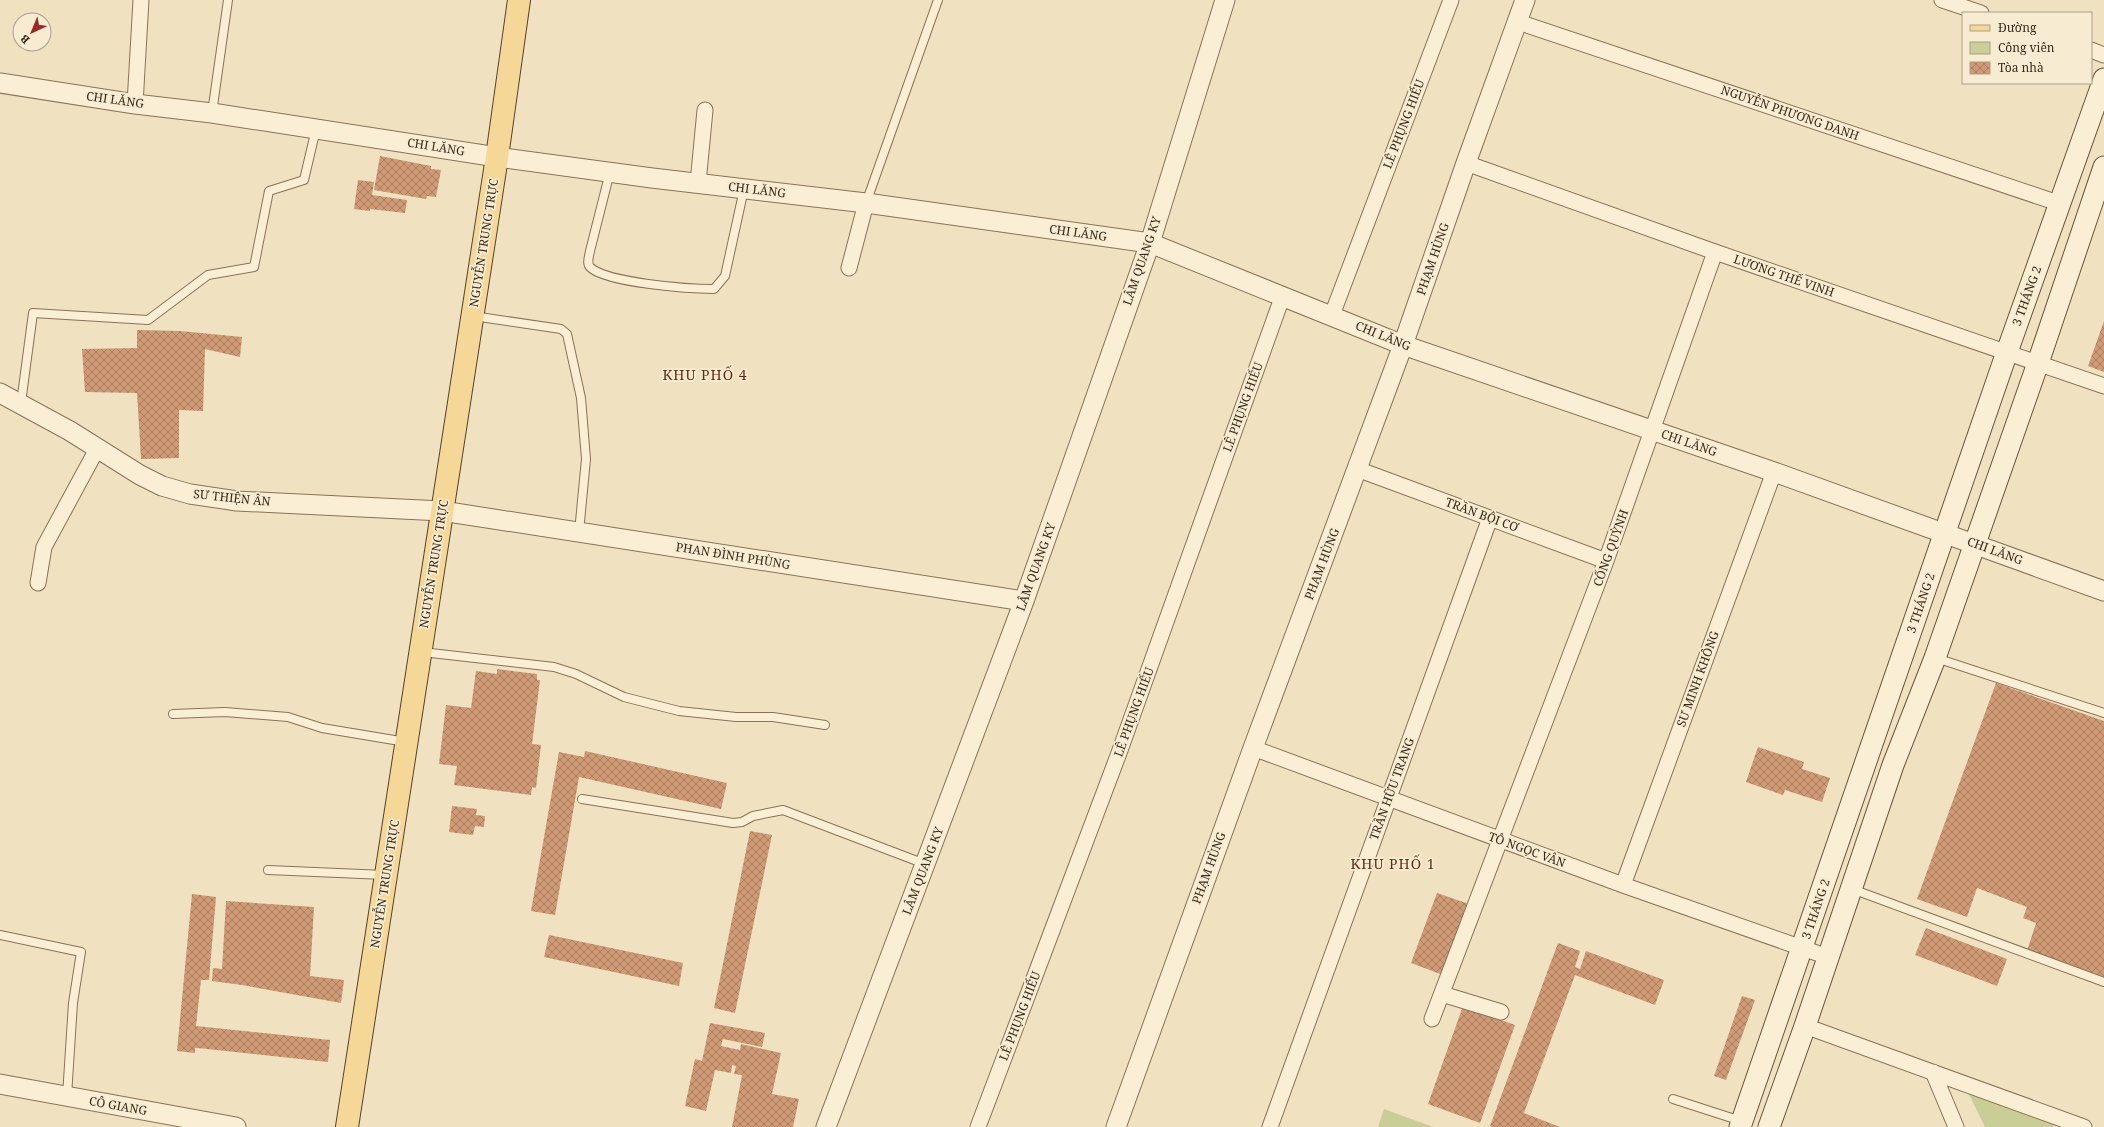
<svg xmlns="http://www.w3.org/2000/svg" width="2104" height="1127" viewBox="0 0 2104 1127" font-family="'Noto Serif',serif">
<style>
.green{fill:#c8ce95}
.building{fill:url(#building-cross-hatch)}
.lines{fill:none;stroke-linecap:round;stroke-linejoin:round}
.service-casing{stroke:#8a7258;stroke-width:10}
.minor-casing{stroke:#8a7258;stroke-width:17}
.tertiary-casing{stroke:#8a7258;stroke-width:21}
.secondary-casing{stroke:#6c533b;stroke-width:23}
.primary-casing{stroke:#57402c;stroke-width:24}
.service{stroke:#faefd5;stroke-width:8}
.minor{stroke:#faefd5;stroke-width:15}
.tertiary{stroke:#faefd5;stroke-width:19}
.secondary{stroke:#faefd5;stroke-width:21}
.primary{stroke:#f5d797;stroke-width:22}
.labels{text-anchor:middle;stroke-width:3.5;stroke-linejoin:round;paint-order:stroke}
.street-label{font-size:12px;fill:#392a1d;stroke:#f7ecd1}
.quarter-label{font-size:14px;letter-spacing:1px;fill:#672a1a;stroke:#f7ecd1}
</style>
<defs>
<pattern id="building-cross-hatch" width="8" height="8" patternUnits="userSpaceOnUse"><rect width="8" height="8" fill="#cf9a75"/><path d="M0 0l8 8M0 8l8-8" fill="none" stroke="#a97e5f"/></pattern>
</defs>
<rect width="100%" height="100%" fill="#f0e1c1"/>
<path class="green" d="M1964,1084L2056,1119L2053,1127H1985Z
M1384,1109L1433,1127H1378Z"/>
<path class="building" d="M380,156L431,166V169L441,170L436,197L427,196L426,199L374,190Z
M358,180L374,182L372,195L407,200L405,213L370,209V211L354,209Z
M2104,321V372L2088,366Z
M137,330L180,331L242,337L240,357L205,349L203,411L179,410V458L141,459L137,393L85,392L82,349L137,348Z
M497,669L537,674V680H540L532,744L541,745L536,788L532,787L531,795L454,785L457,766L439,764L446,705L471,708L476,671L497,674Z
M1996,683L2104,721V979L2026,954L2036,923L2023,918L2027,907L1977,888L1967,917L1917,899Z
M1758,747L1804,762L1802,769L1830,778L1822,802L1785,790L1783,795L1746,782Z
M585,751L727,783L721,809L579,777L555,915L531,911L559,752L584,757Z
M452,806L477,809L476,815L485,816L484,827L475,826L473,835L449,832Z
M750,831L772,835L735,1013L714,1008Z
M1437,893L1469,904L1443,975L1411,963Z
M192,894L216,897L209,980H201L196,1026L330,1040L328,1062L198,1048H195V1053L177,1051Z
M226,901L314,907L310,976L344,980L341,1003L242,985L212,981L213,968L222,969Z
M1926,928L2007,959L1997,986L1915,955Z
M549,935L683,963L679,986L544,957Z
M1558,943L1580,951L1575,967L1580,969L1586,951L1664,980L1655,1005L1575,975L1524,1113L1560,1127H1492L1490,1126Z
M1742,996L1755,1000L1726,1080L1714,1076Z
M1463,1006L1515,1025L1480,1123L1428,1104Z
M710,1023L765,1033L762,1047L723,1039L721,1046L740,1050L741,1044L781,1053L772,1094L799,1099L793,1127H732L742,1075L734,1074L736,1066L732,1065L731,1073L715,1070L706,1111L685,1106L695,1059L702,1061Z"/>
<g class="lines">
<defs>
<path id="service" d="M212,113L228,0
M610,172L590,251C589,257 586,264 591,268C609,283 689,289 714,289L725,276L744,189
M866,203L938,0
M473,316L561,329L567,334L581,398L586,459L579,532
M21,403L33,313L148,320L208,275L254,267L269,191L304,180L316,129
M422,652L554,667L576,674L624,697L679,711L736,717H773L825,725
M1936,658L2104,713
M173,714L225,712L288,717L322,728L406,742
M582,799L733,823L742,822L753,816L783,810L925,864
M268,870L385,875
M1852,889L2104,982
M0,935L81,952L73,1003L67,1096
M1673,1099L1741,1121"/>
<path id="minor" d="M1942,0L1981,13
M1518,22L2061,204
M2091,50L2104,55
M135,104L141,0
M1466,163L1715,252L2104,386
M698,183L705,110
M849,268L866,203
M1332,315L1451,0
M1357,469L1606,561
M38,583L44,547L97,449
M1253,748L1623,885L1828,957
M1623,885L1774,472
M1442,994L1501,1012
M1432,1019L1606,561L1715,252
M1805,1026L2084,1127
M1933,1072L1956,1127
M978,1127L1119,753L1283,295
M1270,1127L1490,518"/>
<path id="tertiary" d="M0,83L135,104L212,113L497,157L652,178L866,203L1150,243L1403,345L1774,472L2104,591
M0,393L70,431L140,475L162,486L190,494L237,501L442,511L1024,601
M0,1084L236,1127
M826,1127L1024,601L1150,243L1225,0
M1116,1127L1253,748L1403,345L1466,163L1525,0"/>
<path id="secondary" d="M1740,1127L2007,352L2104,79
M1769,1127L1805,1026L1893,765L1935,658L2038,363L2104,167"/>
<path id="primary" d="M347,1127L497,157L519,0"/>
</defs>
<use href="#service" class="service-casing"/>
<use href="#minor" class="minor-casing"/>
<use href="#tertiary" class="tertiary-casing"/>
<use href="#secondary" class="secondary-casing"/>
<use href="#primary" class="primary-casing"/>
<use href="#service" class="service"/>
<use href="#minor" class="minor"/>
<use href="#tertiary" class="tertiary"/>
<use href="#secondary" class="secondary"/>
<use href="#primary" class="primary"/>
</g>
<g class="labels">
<g class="street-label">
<text transform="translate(115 100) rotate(8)" y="4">CHI LĂNG</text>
<text transform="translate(1790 113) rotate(19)" y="4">NGUYỄN PHƯƠNG DANH</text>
<text transform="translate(1404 124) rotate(-69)" y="4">LÊ PHỤNG HIỂU</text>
<text transform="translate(436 147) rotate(9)" y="4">CHI LĂNG</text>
<text transform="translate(757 190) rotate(7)" y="4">CHI LĂNG</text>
<text transform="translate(1078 233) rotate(8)" y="4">CHI LĂNG</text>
<text transform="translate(484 243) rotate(-81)" y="4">NGUYỄN TRUNG TRỰC</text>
<text transform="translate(1433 259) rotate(-71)" y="4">PHẠM HÙNG</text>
<text transform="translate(1142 261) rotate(-71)" y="4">LÂM QUANG KY</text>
<text transform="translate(1784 276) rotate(19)" y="4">LƯƠNG THẾ VINH</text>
<text transform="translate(2027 296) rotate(-70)" y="4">3 THÁNG 2</text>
<text transform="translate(1383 336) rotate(22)" y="4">CHI LĂNG</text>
<text transform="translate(1243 407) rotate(-70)" y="4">LÊ PHỤNG HIỂU</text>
<text transform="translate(1689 443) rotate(19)" y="4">CHI LĂNG</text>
<text transform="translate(232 498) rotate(6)" y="4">SƯ THIỆN ÂN</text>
<text transform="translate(1482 515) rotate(20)" y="4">TRẦN BỘI CƠ</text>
<text transform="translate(1611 548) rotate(-70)" y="4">CỐNG QUỲNH</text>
<text transform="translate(1995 551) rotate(20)" y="4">CHI LĂNG</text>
<text transform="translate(733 556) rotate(9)" y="4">PHAN ĐÌNH PHÙNG</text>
<text transform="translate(434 564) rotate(-81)" y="4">NGUYỄN TRUNG TRỰC</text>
<text transform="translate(1322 564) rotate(-69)" y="4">PHẠM HÙNG</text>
<text transform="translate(1036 567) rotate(-70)" y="4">LÂM QUANG KY</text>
<text transform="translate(1921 603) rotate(-71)" y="4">3 THÁNG 2</text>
<text transform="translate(1698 679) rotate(-70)" y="4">SƯ MINH KHÔNG</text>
<text transform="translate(1134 712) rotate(-70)" y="4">LÊ PHỤNG HIỂU</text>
<text transform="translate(1392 789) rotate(-70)" y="4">TRẦN HỮU TRANG</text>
<text transform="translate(1527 850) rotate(20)" y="4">TÔ NGỌC VÂN</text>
<text transform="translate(1209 868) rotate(-70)" y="4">PHẠM HÙNG</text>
<text transform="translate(923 871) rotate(-69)" y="4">LÂM QUANG KY</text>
<text transform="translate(385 884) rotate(-81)" y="4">NGUYỄN TRUNG TRỰC</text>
<text transform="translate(1816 909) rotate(-71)" y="4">3 THÁNG 2</text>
<text transform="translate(1020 1016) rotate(-69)" y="4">LÊ PHỤNG HIỂU</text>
<text transform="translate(118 1106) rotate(10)" y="4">CÔ GIANG</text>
</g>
<g class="quarter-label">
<text x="705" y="380">KHU PHỐ 4</text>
<text x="1393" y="869">KHU PHỐ 1</text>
</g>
</g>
<rect x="1962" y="12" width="130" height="72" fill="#f7ecd1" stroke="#ab9e89"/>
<rect x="1970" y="25" width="20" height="6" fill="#f5d797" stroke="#ab9e89"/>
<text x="1998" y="32" font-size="12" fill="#392a1d">Đường</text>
<rect x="1970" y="42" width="20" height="12" fill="#c8ce95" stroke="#ab9e89"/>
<text x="1998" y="52" font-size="12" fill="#392a1d">Công viên</text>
<rect x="1970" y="62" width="20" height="12" fill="url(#building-cross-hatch)" stroke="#ab9e89"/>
<text x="1998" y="72" font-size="12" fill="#392a1d">Tòa nhà</text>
<g transform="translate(32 32) rotate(224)"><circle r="19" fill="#f7ecd1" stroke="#ab9e89"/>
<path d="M0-3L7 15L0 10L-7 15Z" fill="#9b2627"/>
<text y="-6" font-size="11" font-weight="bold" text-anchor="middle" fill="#392a1d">B</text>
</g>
</svg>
